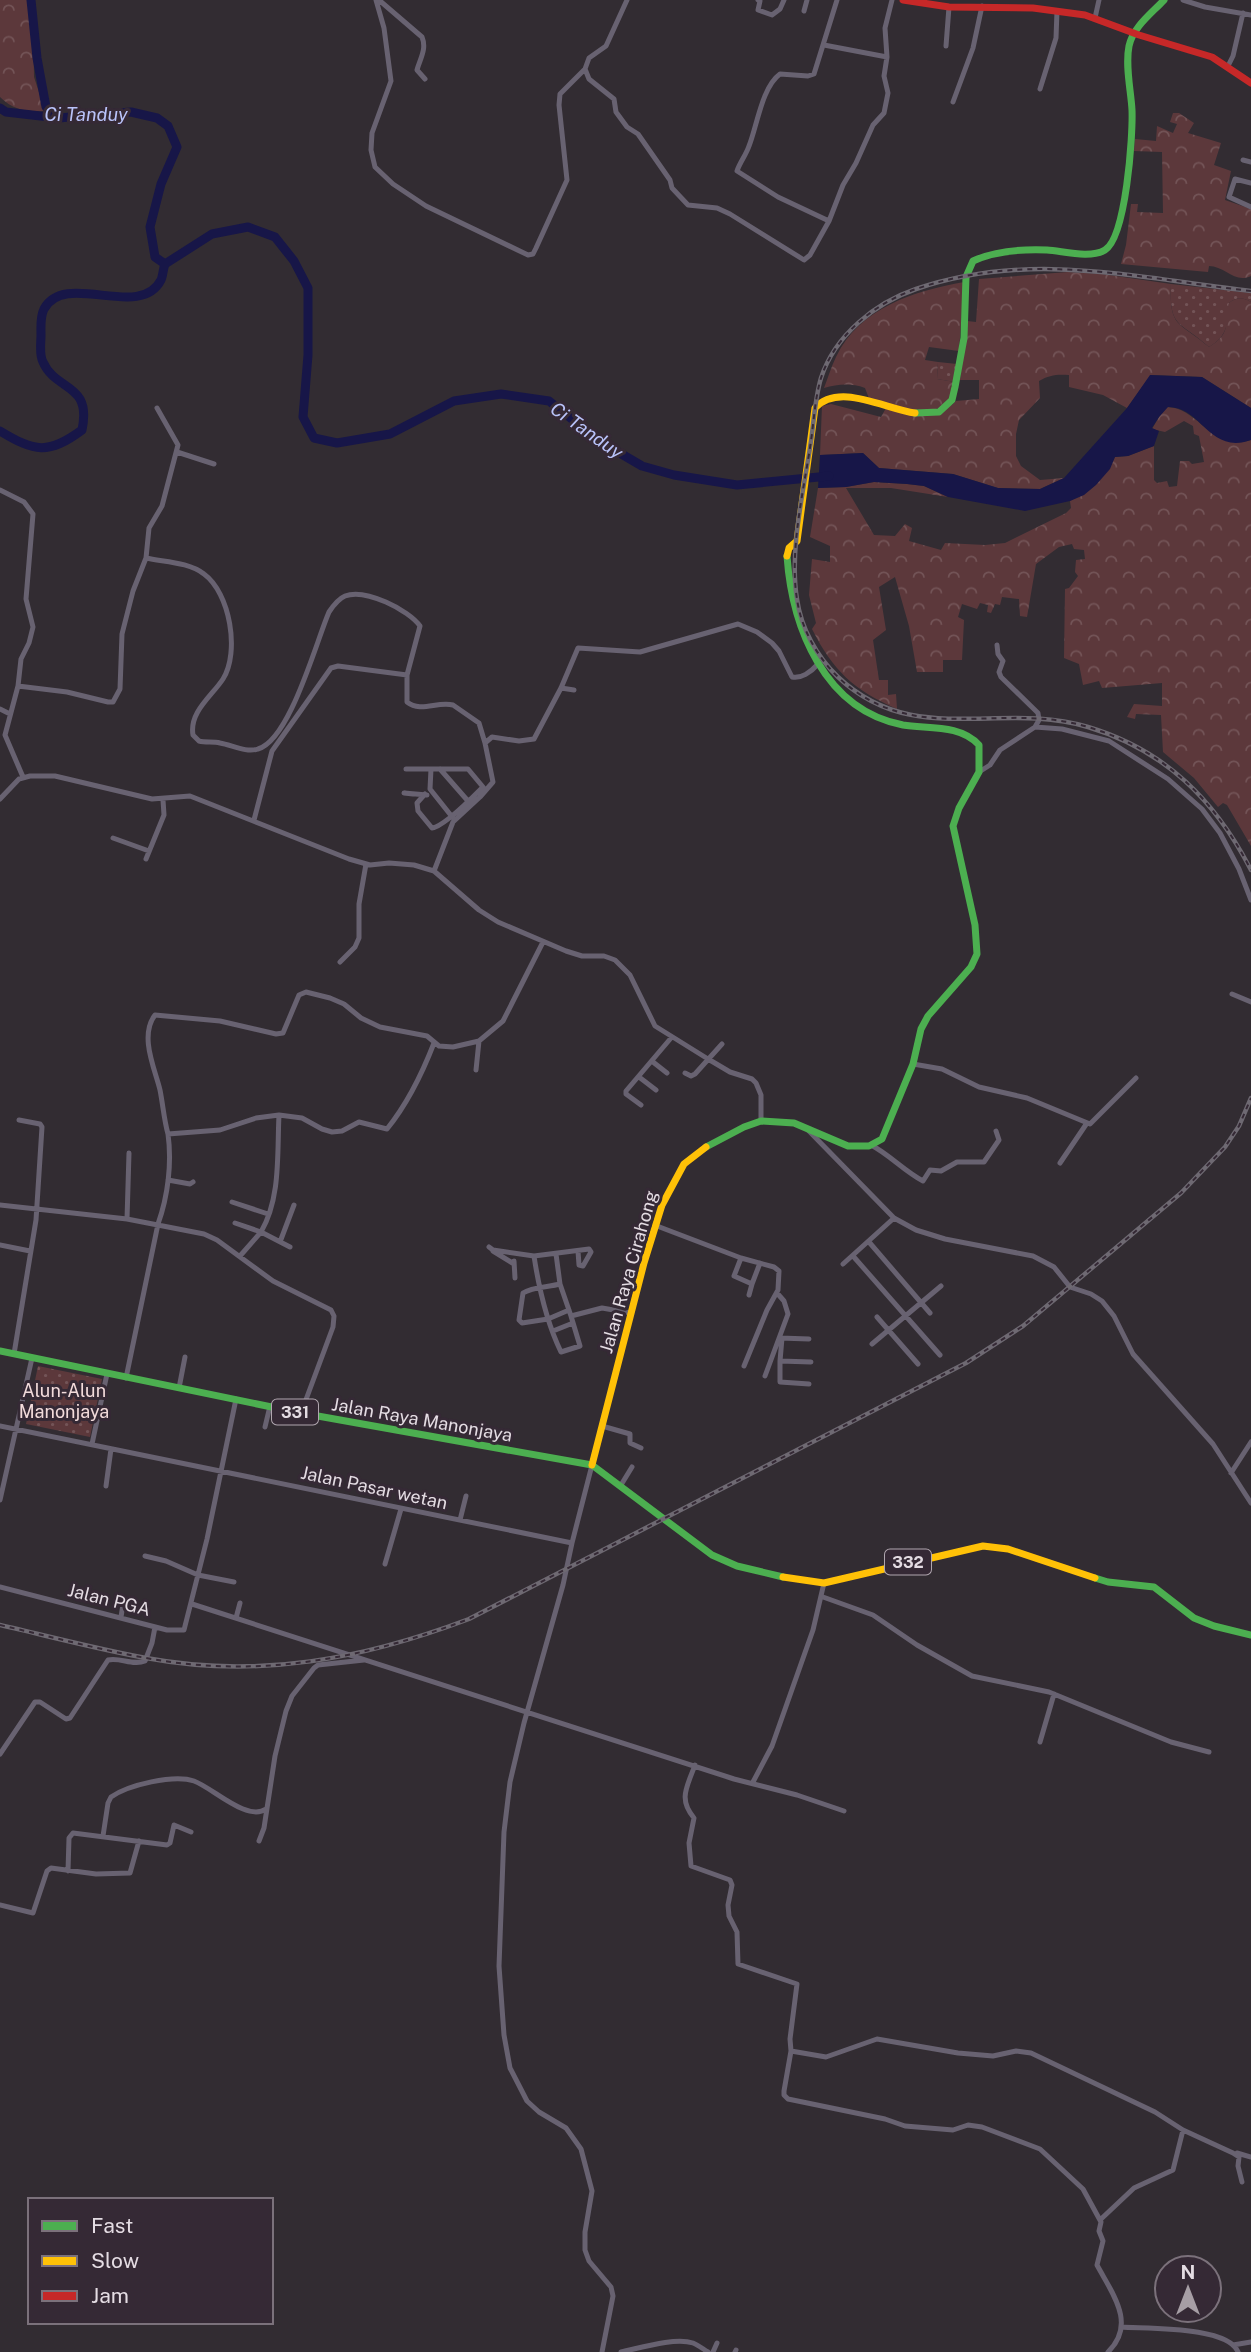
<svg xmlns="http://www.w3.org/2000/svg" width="1251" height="2352" viewBox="0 0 1251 2352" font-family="'Public Sans',sans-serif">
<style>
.grass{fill:url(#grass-dots)}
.forest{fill:url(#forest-crowns)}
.water{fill:#171648}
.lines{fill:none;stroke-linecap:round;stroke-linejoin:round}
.river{stroke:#171648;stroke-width:9}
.street{stroke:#686271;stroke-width:5}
.fast{stroke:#4caf50;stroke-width:7}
.slow{stroke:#ffc107;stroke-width:7}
.jam{stroke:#c62828;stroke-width:7}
.rail-casing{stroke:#6e6972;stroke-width:4.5}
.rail{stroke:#352935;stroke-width:2;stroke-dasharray:5;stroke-linecap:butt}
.labels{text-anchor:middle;stroke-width:6;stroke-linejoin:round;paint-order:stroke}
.shield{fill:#352935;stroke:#b0a6af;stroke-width:2}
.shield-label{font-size:16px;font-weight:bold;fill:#e4dce3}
.street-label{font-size:18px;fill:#e4dce3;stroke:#352935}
.park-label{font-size:18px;fill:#f2dbdb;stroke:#352935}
.water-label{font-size:19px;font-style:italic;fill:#b9c3f9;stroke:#352935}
</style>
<defs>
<pattern id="grass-dots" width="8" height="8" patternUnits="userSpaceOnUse" patternTransform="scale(1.75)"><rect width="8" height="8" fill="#5c383b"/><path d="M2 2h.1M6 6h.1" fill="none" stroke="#735457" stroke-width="1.8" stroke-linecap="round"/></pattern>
<pattern id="forest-crowns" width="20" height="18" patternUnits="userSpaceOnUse" patternTransform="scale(1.75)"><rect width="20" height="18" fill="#5c383b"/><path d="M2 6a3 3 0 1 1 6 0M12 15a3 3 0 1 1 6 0" fill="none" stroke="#735457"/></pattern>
</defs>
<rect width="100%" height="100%" fill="#322c32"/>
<path class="grass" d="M1171,284L1251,293V302C1242,297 1237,297 1229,303C1227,323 1229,335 1209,347C1179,320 1169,329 1171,284Z
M938,362L957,364L955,382L937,379Z
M38,1366L102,1379L90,1437L26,1424Z"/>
<path class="forest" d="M0,0H29L33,24L34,77L45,111C27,112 13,110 0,97Z
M1173,113H1179L1194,123L1188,133L1221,143L1214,165L1231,171L1225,200L1251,209V276C1235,284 1225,266 1209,266L1208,272L1121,264L1126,245L1131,204H1138L1137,212L1163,213L1162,152L1134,151L1135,139L1156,141L1157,126L1173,133L1177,124L1170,122Z
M1068,272L1102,274L1171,284C1169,329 1179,321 1209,347C1233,332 1223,324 1229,303C1237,297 1242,297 1251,302V408L1202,377L1151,375L1127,408L1103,395L1069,387V375C1057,374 1049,375 1039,381L1040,398L1019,420L1016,434V456L1021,466L1040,480L1064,478L1040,489L998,488L953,474L879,468L863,453L820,455L822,406L831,404L881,417L886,408C913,412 935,422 956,401L979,399V380H960L967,321L976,322L979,279Z
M964,282L959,351L929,347L925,360L938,362L937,379L955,382C954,387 953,395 951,399C937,421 890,405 870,401L865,388C851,383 838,384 824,388C828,378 831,367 836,357C860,307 915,291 964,282Z
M1167,407C1198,407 1213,453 1251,440V846L1227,805L1223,803L1218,807L1194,778L1163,752L1161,715L1136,714L1135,719L1127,717L1134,704L1162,706V683L1102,688L1099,681L1083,685L1079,664L1064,658L1065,589L1069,588L1078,576L1075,572L1076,560L1085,559L1084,550L1074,549L1072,544L1059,547L1036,564L1027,617L1020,616L1019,599L1002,597L1000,605L995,604L991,613L987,612L988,605L980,603L977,609L962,604L958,617L964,620L962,660H943V672H917L909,626L895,577L879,587L886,630L873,640L879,680H888V695L896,694L897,709C854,690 833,671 812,629L816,623L809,595L812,559L830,562V546L810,537L818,488L846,487L874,482L907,484L924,486L948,497L891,488H846L874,535L895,536L905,524L912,528L909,541L941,550L945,543L985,545L1005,543L1066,513L1071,508L1070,501C1089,492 1106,476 1115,457L1128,456L1154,446V480L1157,483L1167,481L1169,487L1177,486L1180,461H1189L1192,464L1204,462L1199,436L1194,434L1193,426L1184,421L1165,432L1152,429L1159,417Z"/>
<path class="water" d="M1150,375L1202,377L1251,408V440C1209,455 1202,407 1168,407L1159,417L1152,428L1159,431L1154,446L1128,456L1115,457L1110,469L1096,485L1084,495L1070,501L1025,511L948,497L924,486L907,484L874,482L846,487L818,488L820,455L863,453L879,468L953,474L998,488L1040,489L1064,478L1127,408Z"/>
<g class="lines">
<path class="river" d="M31,0L37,58L46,107L58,118
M0,108L6,112L58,118L131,112L157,118L168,126L177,147L161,184L150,227L155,257L165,264L212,234L248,227L275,237L294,261L308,288V355L303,417L314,438L337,443L390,434L454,401L501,394L549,401L601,442L642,466L674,475L737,485L829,476
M0,431C35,452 48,455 82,430C92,382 56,392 43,362C39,355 41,343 41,335C41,326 40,317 44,309C65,270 140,321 161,280C163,276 163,269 165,264"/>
<path class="street" d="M376,0L384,28L391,81L372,133L371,150L375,167L393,184L426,206L528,255L533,254L536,248L567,180L559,105L560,94L585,69
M379,0L422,37C427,49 420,59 417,70L425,79
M627,0L606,46L589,58L585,69L589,79L614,99L616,112L627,127L638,134L670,180L672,188L688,205L717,208L730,214L804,260L810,255L829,221L843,185L856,163L873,125L884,113L888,93L884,76L887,57L885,28L892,0
M758,0L760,1L758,10L772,15L780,9L784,0
M1183,0L1205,7L1251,15
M804,11L807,0
M1095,18L1099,0
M824,45L887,57
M946,46L949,7
M1228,66L1233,56L1243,13
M1040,89L1056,38L1057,11
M953,102L973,48L982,6
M1243,160L1251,162
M1251,183L1235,179L1229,197L1251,207
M829,221L778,197L737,171C740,162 746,155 749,146C757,126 762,87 780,74L808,76L814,74L837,0
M177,452L214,464
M0,490L24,502L33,514L26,599L33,627L29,643L21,659L18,686L5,735L23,777
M146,558C164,562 189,562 204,574C230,593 240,652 223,679C212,696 189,712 193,735L199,741C206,743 213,741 220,743C232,745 246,753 258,749C290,740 316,642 329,612C333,606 338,599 345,596C365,588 409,610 420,626L407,675V702C421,713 437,701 453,705L479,723L485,743
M997,645L998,654L1003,661L999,672L1001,677L1038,713L1039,720L1035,727
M18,686L67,692L108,702H113L120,689L122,634L133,591L146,558L149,528L162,506L178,445L157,408
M561,688L574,690
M0,709L10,714
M406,769H468L483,787C473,797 444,827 432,828L418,811L417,803L425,794
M431,769L430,789L453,818
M440,769L468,801
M979,772L990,765L1000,750L1035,727L1062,729L1109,741L1168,779L1202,809L1220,833L1239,869L1251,900
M413,794L404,793L427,795
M0,799L19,779L30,776H55L152,799L190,796L349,859L370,865L389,863L414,865L434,871L479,910L498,922L566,951L582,956H604L615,960L630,975L655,1026L708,1059L730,1072L752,1079L756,1083L761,1095V1121
M254,820L272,751L331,668L338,666L407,675
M113,838L149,851
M146,859L164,815L163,800
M434,871L453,822L480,797L493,782L485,743L492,737L519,741L534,739L561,688L578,648L640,652L738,624L757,632L772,643L779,651L792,677C801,679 811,672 817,665
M340,962L355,947L359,938V904L366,864
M1232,994L1251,1002
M653,1062L667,1073
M913,1064L942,1069L979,1087L1027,1098L1090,1124L1136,1078
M476,1070L479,1041
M685,1073L691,1076L695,1074L722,1044
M639,1077L656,1090
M641,1105L626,1094V1091L671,1038
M808,1130L894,1218L916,1230L945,1239L1033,1256L1054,1267L1070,1287L1091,1294L1102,1301L1114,1316L1133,1354L1213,1444L1251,1503
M168,1134C164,1120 163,1105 160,1090C155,1069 139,1036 155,1015L220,1021L276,1034L283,1033L299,995L306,992L330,998L344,1004L361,1018L380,1027L427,1036L439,1046L453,1047L479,1041L503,1021L543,942
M871,1145C890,1155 904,1171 923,1181L930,1170L941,1171L957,1162H984L999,1140L996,1131
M1060,1163L1087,1123
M168,1180L190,1184L193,1182
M232,1202L268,1214
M0,1205L127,1219L204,1234L217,1240L273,1281L331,1310L334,1316L333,1327L301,1413
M127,1219L129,1153
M235,1223L261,1232C281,1198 277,1153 279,1115
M657,1226L741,1258L774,1267L779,1271L778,1290L767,1310L744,1366
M280,1242L294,1205
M869,1242L930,1313
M0,1245L30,1251
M489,1247L493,1250L534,1256L589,1249L591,1252L583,1266L579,1265L578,1251
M493,1251L514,1264
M556,1254L560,1284L571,1316L602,1308L631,1313
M240,1256L261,1232L290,1247
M534,1256C539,1289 546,1321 561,1352L580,1346L571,1316
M853,1256L940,1355
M741,1258L734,1276L752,1284L749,1295
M514,1261L515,1278
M843,1264L894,1218
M560,1284C549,1287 532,1287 523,1293L519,1320L522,1323L548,1319L569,1310
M752,1284L760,1263
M877,1317L918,1364
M553,1331L573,1323
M780,1338L809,1339
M782,1338L780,1361L811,1362
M872,1344L941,1286
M14,1354L36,1220L42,1127L40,1124L19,1120
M780,1361V1382L809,1384
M765,1376L788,1314L784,1301L777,1293
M126,1378L158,1224C168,1196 172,1163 168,1134L220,1130L256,1118L279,1115L302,1118L322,1129L332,1132L342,1131L359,1122L387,1129C408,1103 422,1074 434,1043
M179,1388L185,1357
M0,1426L572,1543L563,1585L524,1723L510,1782L504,1832L499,1966L504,2035L510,2068L527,2101L539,2112L566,2128L581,2149L592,2191L585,2232V2250L589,2261L611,2287L613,2296L602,2352
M602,1426L630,1434V1443L641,1448
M265,1427L270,1406
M92,1444L107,1374
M1231,1473L1251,1442
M621,1485L632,1467
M106,1486L111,1449
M0,1500L32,1358
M460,1520L466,1496
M572,1543L592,1465
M145,1556L166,1561L198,1575L234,1582
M385,1564L401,1509
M0,1587L167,1630H184L207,1539L236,1399
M823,1597L873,1615L917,1645L972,1676L1049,1692L1171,1742L1209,1752
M192,1604L734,1779L797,1795L844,1811
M121,1617L124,1598
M236,1618L240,1603
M1040,1742L1054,1694
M0,1754L35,1702H40L66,1719L70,1718L108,1660C120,1657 133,1666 145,1661L152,1643L155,1627
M695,1765C687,1787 678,1799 694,1818L689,1843L691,1866L730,1880L732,1885L728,1905L729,1916L737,1932L738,1964L797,1984L790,2039L791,2051L826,2057L877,2039L958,2053L993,2056L1016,2051L1031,2053L1155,2112L1183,2130L1233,2153L1239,2157L1238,2166L1242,2182
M753,1782L772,1746L813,1630L824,1583
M103,1836L108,1803L111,1797C128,1785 174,1774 194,1781C213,1788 247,1822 266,1809
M259,1841L264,1828L275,1756L286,1711L292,1696L314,1668L318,1665L364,1660
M68,1871L69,1838L73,1833L167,1845L170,1843L174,1825L191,1832
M0,1905L33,1913L47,1871L51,1868L96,1874L130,1873L139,1841
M791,2051L784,2091V2095L788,2099L885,2119L905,2126L953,2130L968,2125L982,2127L1040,2149L1083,2189L1101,2222L1099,2231L1103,2241L1097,2265C1112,2293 1137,2324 1108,2352
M1237,2153L1251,2157
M1100,2220L1134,2188L1173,2170L1183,2130
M1121,2327C1146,2329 1228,2326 1238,2352
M1233,2345L1251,2342
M621,2352C640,2348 675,2337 693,2343C698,2345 703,2349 708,2352
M713,2352L717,2343
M735,2352L736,2350"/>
<path class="fast" d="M915,413L939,412L952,400L955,387L964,338L966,277L973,261C995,251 1022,249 1047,250C1063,251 1090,259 1105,250C1126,237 1133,136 1132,110C1131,91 1125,66 1129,46C1133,27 1151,14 1164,0
M706,1147L744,1127L761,1121L794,1123L848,1146H869L882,1139L913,1064L921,1029L928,1016L971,967L977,954L975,925L953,826L959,808L979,772V745C960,724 928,729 903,725C824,710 792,627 787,556
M0,1351L301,1413L592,1465L712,1555L737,1566L783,1577
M1095,1578L1108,1582L1154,1587L1194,1618L1214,1626L1251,1635"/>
<path class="slow" d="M787,556L789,548L797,541L815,408C839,382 885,409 915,413
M592,1465L644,1263L662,1205L684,1164L706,1147
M783,1577L824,1583L983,1546L1008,1549L1095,1578"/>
<path class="jam" d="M903,0L949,7L1033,8L1085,15L1139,35L1212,57L1251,83"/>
<defs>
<path id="rail" d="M1251,291C1137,278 1030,250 916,289C875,303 835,335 821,378C815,398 814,420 811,441C804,490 789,550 797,599C801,628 817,657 838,677C914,749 1000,700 1088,727C1165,750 1215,800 1251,870
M0,1625C48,1636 97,1649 146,1658C259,1679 363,1659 469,1619L966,1363L1023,1326L1181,1193L1225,1147L1239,1126L1251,1098"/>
</defs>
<use href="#rail" class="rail-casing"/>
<use href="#rail" class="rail"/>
</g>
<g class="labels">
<g class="shield">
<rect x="272" y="1399.5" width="46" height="25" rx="5"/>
<rect x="885" y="1549.5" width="46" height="25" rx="5"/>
</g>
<g class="shield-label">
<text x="295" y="1418">331</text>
<text x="908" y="1568">332</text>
</g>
<g class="street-label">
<text transform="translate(629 1272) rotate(-74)" y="6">Jalan Raya Cirahong</text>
<text transform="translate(422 1420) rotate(10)" y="6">Jalan Raya Manonjaya</text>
<text transform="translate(374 1488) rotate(12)" y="6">Jalan Pasar wetan</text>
<text transform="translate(109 1600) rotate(14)" y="6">Jalan PGA</text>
</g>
<g class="park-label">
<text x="64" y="1397">Alun-Alun<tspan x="64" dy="21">Manonjaya</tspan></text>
</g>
<g class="water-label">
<text x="86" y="121">Ci Tanduy</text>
<text transform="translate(587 430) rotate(35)" y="7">Ci Tanduy</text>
</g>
</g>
<rect x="28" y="2198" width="245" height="126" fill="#352935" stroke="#7b717b" stroke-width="2"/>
<rect x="42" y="2221" width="35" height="10" fill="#4caf50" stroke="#7b717b" stroke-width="2"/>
<text x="91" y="2233" font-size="21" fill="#e4dce3">Fast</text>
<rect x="42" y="2256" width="35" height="10" fill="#ffc107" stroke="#7b717b" stroke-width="2"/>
<text x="91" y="2268" font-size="21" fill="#e4dce3">Slow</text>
<rect x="42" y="2291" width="35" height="10" fill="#c62828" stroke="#7b717b" stroke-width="2"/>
<text x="91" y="2303" font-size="21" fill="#e4dce3">Jam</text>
<g transform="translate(1188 2289)"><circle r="33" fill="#352935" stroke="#7b717b" stroke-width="2"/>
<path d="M0-5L12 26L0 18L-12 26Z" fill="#a69ea5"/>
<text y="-10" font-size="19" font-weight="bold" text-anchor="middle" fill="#e4dce3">N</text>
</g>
</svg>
